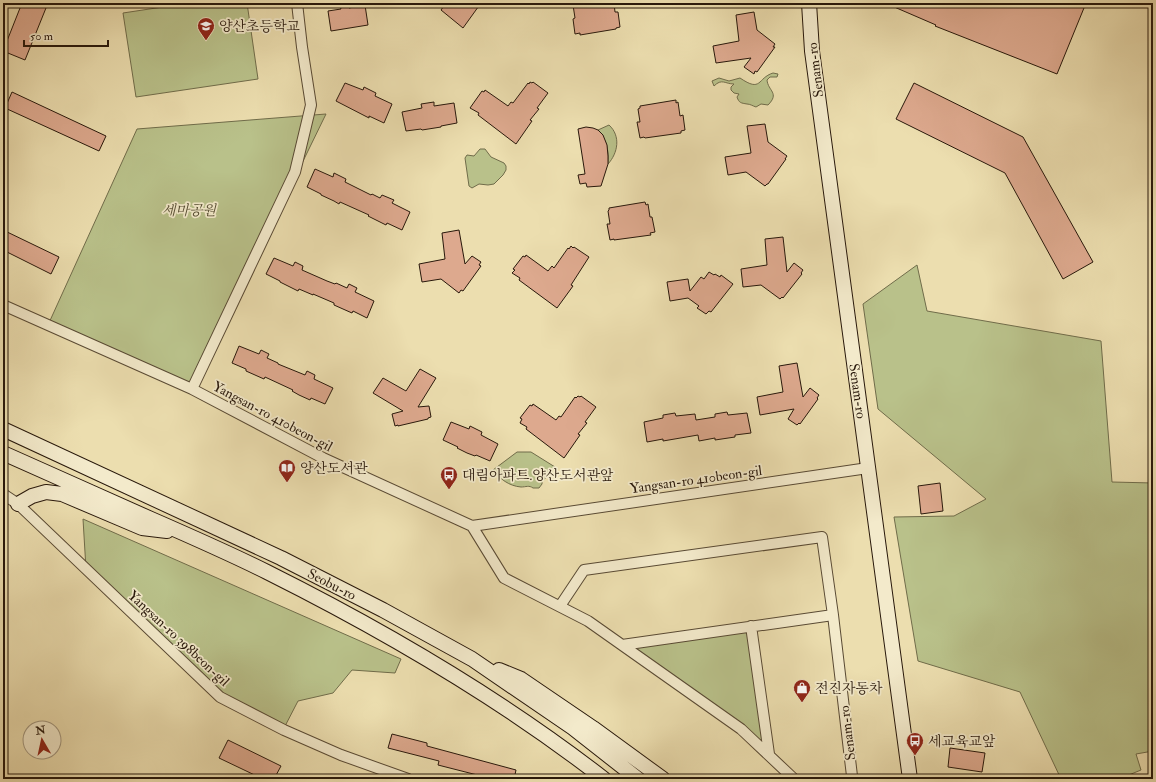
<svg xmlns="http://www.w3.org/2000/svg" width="1156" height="782" viewBox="0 0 1156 782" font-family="'IM FELL Double Pica','Noto Serif KR',serif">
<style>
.green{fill:#b9c18a;stroke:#706c4a}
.building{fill:#dda98e;stroke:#28180b}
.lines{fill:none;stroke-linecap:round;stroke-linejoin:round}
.street-casing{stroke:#594a34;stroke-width:12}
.secondary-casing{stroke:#28180b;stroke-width:16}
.street{stroke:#f3eacb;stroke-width:10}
.secondary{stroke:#f3eacb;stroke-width:14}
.labels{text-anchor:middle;stroke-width:3.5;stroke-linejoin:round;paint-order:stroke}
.poi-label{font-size:14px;fill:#28180b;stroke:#f3eacb;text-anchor:start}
.street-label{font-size:14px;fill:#28180b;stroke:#f3eacb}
.park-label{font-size:14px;font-style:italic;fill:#544b31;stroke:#f3eacb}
</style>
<rect width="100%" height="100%" fill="#ecdeaf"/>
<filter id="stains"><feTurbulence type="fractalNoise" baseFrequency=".005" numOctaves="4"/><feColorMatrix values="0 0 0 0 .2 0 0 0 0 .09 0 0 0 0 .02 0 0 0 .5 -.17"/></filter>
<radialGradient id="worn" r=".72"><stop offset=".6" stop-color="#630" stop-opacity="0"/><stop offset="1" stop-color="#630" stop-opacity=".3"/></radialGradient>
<path class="green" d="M189,3H247L258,79L136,97L123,13Z
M773,73L778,74L777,77H770L767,80C768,91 780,93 768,105L761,104L756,107C753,106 750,104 747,104C741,103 739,103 737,97L739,94L734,93L731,90V87L734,84C725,84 722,78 714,86L712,81L719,78L729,81L740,78C762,93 757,78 773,73Z
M326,114L192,389L48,325L137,129Z
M609,125C621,136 618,153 608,164C609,151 607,140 598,130Z
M480,149H485L491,157L504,163L506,166V170L503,175L494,184L488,185L479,184L472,188L469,186L465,158L467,155L474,156Z
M917,265L927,311L1101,341L1112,482L1153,483V751L1136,754L1141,770L1119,779H1061L1020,692L918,661L894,517L954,516L986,499L878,409L863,304Z
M517,452H531L555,467L550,474L542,481V484L539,488H533C529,485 526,487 521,487C509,486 500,479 493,470Z
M83,519L401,659L395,673L352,670L333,693L298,701L283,730L220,697L86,569Z
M751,626L769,754L622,645Z"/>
<path class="building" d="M22,3H48L25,60L3,51Z
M446,3H481L463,28L441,10Z
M575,3H614L615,12H618L620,27L616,28V29L580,35V33L575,34L573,19L575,18L573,5H575Z
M885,3H1086L1057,74L935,26L936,25Z
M349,5V8L365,5L368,25L331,31L328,11L341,9L340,6Z
M754,12L757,30L775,44L773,47H775L757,72L755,71L754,74L744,67L751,58L716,63L713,46L739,41L736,15Z
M530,82L532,83L533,82L548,93L537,108L539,109L530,120L532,121L516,144L478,115L479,113L470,108L482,91L484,92L485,90L508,106L511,102L513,103L528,83L529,84Z
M345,83L363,90L364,87L376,93L375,96L392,104L384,123L369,116V118L336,101Z
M914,83L1023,137L1093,262L1063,279L1005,173L896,119Z
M12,92L106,136L99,151L5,108Z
M676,100V103L678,102L680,116L683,115L685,130L681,131V133L645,138L644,137L640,138L637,122H640L638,109L640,108V106Z
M434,102V106L454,103L457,123L441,126V127L422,130L421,129L406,131L402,112L422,108L421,104Z
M765,124L768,142L787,156L785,159H786L768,184H767L765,186L746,172L728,175L725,157L751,153L747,126Z
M586,127L593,128L598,130L603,135L607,145L608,156V164L601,186L587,187L586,183L580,184L578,175L585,174L578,129Z
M315,169L333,177L334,173L346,179L345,182L371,195L372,194L380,198L382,195L394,200L392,203L410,212L402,230L387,223L386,225L368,216L369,215L340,202L339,204L334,201L321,195V194L307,187Z
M645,202L646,205L648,204L650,217H652L655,232L650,233L651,235L614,240V239L610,240L607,224H610L608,211L609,210V208Z
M3,230L59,257L51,274L3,250Z
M459,230L465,264L472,256L481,262L479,265L481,266L463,291L461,290L459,293L441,279L422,282L419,264L445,259L442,233Z
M783,237L787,272L794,263L803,270L801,273L802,274L783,298L782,297L780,299L761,285L743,287L741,269L767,265L765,239Z
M571,246L573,248L574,247L589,257L571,285L573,286L557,308L519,280L520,278L512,273L515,270L513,269L523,256L525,257L526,255L548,271L552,266L554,268L568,248L569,249Z
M274,258L293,266L295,262L303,266L302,270L327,281L335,284L336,283L347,288L349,284L357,288L355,292L374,301L367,318L353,311L352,313L334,305V303L313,294V295L299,289L298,291L280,282V281L266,274Z
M709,272L714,275L715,274L720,277L721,275L733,284L711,312L709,311L706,314L697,308L699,306L688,298L670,301L667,282L688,279L690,291L701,277L704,279Z
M239,346L259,354L261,350L269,354L267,358L278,363V364L305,375L307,371L315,375L314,379L333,388L325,404L311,398L310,400L299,395L292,391L293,390L265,377L264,379L246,371V369L232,363Z
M797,363L803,397L810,388L819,395L817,398L818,399L800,424L799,423L797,425L788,419L794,409L760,415L757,397L783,392L779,366Z
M420,369L436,378L418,407L429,406L431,417L428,418V419L398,426V425L395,426L392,414L403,411L373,393L383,378L406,391Z
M578,396L580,397L581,396L596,407L585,422L587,423L578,434L580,435L564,458L526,429L527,427L520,423L522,419L520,418L530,405L532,406L533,404L556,420L559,416L561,417L575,397L576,398Z
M727,412L728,415L747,413L751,433L735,435V437L715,440V438L699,441L698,435L663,441V439L647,442L644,422L663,418V415L675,413L676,416L695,414L696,420L715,417V414Z
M451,422L469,429L470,426L482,432L481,435L498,444L490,461L476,455L475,456L467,453L457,448L458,447L443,440Z
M940,483L943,511L921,514L918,486Z
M392,734L427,743V746L516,770L514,779H493L438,765L439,761L388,748Z
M228,740L281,766L274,779H263L219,758Z
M950,748L985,753L982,772L948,767Z"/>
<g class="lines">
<defs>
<path id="street" d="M3,305L192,389L323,458L472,526L868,468
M192,389L295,172L311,105L302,47L297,3
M3,494L18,504L220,697L284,730L341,755L408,779
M472,526L504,578L588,621L741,729L794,779
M560,606L584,570L822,537L833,615L852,776L850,779
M751,626L769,754
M622,645L833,615"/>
<path id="secondary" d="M809,3L812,51L910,779
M3,429L281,558L383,610L472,659L573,728L638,779
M3,453C52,475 102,497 151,519C190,536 229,553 267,572C385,631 500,698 604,779
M18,504L32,496L46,492L62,494L142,528L167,531
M499,670L521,679L593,728L663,779"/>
</defs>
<use href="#street" class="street-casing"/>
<use href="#secondary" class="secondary-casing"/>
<use href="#street" class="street"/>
<use href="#secondary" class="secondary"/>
</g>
<defs>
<symbol id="school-pin" viewBox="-11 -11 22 30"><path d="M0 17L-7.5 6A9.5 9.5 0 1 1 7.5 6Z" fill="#8f2418" stroke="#f3eacb"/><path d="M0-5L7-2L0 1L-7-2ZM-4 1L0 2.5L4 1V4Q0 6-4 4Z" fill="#fff"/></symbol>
<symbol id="library-pin" viewBox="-11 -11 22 30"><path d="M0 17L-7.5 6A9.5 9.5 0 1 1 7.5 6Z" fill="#8f2418" stroke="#f3eacb"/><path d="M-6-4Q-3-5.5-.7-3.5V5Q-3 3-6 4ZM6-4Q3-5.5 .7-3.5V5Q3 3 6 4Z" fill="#fff"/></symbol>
<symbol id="bus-pin" viewBox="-11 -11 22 30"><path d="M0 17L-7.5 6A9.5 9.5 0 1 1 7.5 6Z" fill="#8f2418" stroke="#f3eacb"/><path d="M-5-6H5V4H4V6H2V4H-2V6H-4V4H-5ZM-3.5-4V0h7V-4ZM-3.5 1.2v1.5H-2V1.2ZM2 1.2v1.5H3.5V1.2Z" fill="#fff"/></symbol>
<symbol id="shop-pin" viewBox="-11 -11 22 30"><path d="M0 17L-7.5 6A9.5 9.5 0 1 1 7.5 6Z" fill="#8f2418" stroke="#f3eacb"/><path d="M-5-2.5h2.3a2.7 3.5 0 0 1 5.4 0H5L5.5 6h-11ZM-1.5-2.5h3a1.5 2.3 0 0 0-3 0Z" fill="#fff"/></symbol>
</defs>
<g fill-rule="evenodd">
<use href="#school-pin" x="196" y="16" width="20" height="27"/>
<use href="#library-pin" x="277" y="458" width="20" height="27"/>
<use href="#bus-pin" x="439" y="465" width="20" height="27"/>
<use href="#shop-pin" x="792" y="678" width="20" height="27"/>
<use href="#bus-pin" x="905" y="731" width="20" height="27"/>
</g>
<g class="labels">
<g class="poi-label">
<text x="219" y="31">양산초등학교</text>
<text x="300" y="473">양산도서관</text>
<text x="462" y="480">대림아파트.양산도서관앞</text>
<text x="815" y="693">전진자동차</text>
<text x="928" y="746">세교육교앞</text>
</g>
<g class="street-label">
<text transform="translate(815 70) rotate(-97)" y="5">Senam-ro</text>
<text transform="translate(858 391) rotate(82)" y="5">Senam-ro</text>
<text transform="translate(273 416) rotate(28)" y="5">Yangsan-ro 410beon-gil</text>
<text transform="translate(696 479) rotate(-8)" y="5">Yangsan-ro 410beon-gil</text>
<text transform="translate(332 584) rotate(27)" y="5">Seobu-ro</text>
<text transform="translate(179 638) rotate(43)" y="5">Yangsan-ro 398beon-gil</text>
<text transform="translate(847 733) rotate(-97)" y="5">Senam-ro</text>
</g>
<g class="park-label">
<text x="189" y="215">세마공원</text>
</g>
</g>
<rect width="1156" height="782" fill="none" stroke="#ecdeaf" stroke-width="16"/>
<rect x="4" y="4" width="1148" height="774" fill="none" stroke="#28180b" stroke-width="2"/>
<rect x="8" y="8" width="1140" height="766" fill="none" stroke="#28180b"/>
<g transform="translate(42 740) rotate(351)"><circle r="19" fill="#f3eacb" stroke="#a2967e"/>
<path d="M0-3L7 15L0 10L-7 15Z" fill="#8f2418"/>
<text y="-6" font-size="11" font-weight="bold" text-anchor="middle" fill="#28180b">N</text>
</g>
<path d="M24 40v6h84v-6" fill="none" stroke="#28180b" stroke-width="2"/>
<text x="30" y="40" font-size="12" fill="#28180b" stroke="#f3eacb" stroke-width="3" paint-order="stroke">50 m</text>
<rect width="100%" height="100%" filter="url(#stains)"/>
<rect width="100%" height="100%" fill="url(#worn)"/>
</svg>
